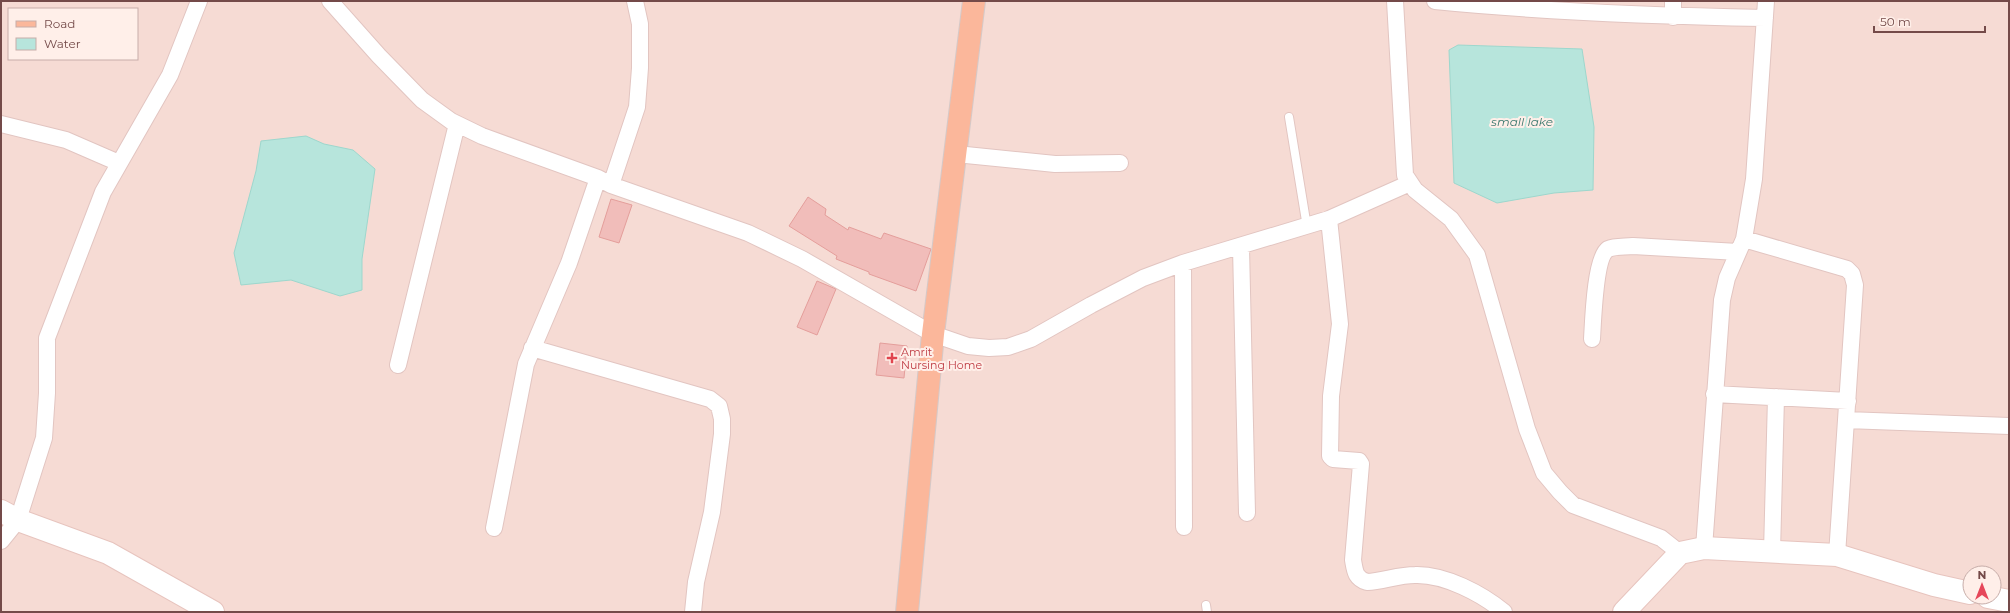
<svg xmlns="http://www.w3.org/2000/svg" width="2010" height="613" viewBox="0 0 2010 613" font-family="Montserrat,sans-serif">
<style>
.residential{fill:#f6dbd4;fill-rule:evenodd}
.water{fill:#b7e5dc;stroke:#9dd7cd}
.building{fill:#f1bdba;stroke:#e49e9b}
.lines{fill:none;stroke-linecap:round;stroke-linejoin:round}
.lane-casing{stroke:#e2c5c1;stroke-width:10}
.street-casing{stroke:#e2c5c1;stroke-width:18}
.secondary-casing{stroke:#e7c4be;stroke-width:24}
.primary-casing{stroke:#d5c9c8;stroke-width:24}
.lane{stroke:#fff;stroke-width:8}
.street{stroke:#fff;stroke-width:16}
.secondary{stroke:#fff;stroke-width:22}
.primary{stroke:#fbb79b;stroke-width:22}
.health-dot{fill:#e0444e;stroke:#ffefe9;stroke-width:1.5}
.labels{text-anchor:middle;stroke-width:4;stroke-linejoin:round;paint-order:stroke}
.health-label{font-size:11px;fill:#be3a42;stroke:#ffefe9;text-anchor:start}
.water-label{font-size:12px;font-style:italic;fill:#3c796f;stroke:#ffefe9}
</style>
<rect width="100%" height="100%" fill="#fce9e2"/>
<path class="residential" d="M1,1H2009V612H1ZM9,9H137V59H9ZM1970,573H1994V597H1970Z"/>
<path class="water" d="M1458,45L1582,49L1594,127L1593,190L1554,193L1497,203L1454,183L1449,50Z
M306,136L324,144L353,150L375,169L362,259V290L340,296L291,280L241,285L234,253L256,171L261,141Z"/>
<path class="building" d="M808,197L826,209L825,215L848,230L849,227L881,239L884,233L931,249L916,291L869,274V272L836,259L837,256L789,226Z
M611,199L632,205L619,243L599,237Z
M817,281L836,289L817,335L797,327Z
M880,343L907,346L904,378L876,375Z"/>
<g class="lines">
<defs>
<path id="lane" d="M1289,117L1307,227
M1206,605L1207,612"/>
<path id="street" d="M330,1L379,56L422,100L451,121L482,136L598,178L611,185L748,233L802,259L933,334L968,346L989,348L1008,347L1031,339L1091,305L1143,278L1183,263L1329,219L1410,183
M1395,1L1405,175L1415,190L1451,219L1477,255L1527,429L1544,473L1560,492L1573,505L1661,538L1680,553
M1435,1C1545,12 1655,16 1765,18
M1673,17V1
M1,124L66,140L119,163
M956,154L1055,164L1120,163
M611,185L637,107L640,68V24L635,1
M1329,219L1340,324L1331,396L1330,456L1333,459L1359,461L1361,464L1353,560C1355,571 1355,578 1367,582C1383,581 1399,575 1415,575C1445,574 1482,594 1504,612
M1744,239L1847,269L1852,274L1855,285L1837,555
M1241,247L1247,513
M1183,263L1184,527
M1592,339C1593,323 1595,257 1608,249C1615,246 1625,247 1633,246L1738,252
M532,348L710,399L719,406L722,419V434L712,512L696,582L693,612
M398,365L457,124
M1714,394L1848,401
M1846,420L2009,426
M494,528L526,364L569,263L598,178
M1,541L18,520L44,438L47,393V338L103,192L170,75L199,1
M1704,548L1722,300L1727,278L1744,239L1754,179L1766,1
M1772,552L1776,397"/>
<path id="secondary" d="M1,511L18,520L108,553L213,612
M1988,597L2009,601
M1624,612L1680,553L1704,548L1837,555L1934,585L1970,593"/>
<path id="primary" d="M907,612L933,334L974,1"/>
</defs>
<use href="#lane" class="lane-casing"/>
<use href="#street" class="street-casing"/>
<use href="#secondary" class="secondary-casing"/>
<use href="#primary" class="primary-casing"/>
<use href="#lane" class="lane"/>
<use href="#street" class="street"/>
<use href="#secondary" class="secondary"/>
<use href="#primary" class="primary"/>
</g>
<path class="health-dot" d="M890 352h4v4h4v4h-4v4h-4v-4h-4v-4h4z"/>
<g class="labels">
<g class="health-label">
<text x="901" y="356">Amrit<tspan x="901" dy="13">Nursing Home</tspan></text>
</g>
<g class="water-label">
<text x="1522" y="126">small lake</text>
</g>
</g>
<rect width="2010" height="613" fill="none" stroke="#744a49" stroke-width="4"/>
<rect x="8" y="8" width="130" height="52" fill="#ffefe9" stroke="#c7ada9"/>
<rect x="16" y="21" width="20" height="6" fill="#fbb79b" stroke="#c7ada9"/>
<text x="44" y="28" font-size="12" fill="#744a49">Road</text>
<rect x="16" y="38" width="20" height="12" fill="#b7e5dc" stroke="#c7ada9"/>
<text x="44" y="48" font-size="12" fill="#744a49">Water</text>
<g transform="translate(1982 585)"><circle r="19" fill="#ffefe9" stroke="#c7ada9"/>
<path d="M0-3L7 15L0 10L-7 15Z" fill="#e6475a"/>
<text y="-6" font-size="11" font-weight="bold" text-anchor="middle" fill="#744a49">N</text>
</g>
<path d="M1874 26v6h111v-6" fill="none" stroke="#744a49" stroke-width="2"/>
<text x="1880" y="26" font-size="12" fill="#744a49" stroke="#ffefe9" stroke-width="3" paint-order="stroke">50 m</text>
</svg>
